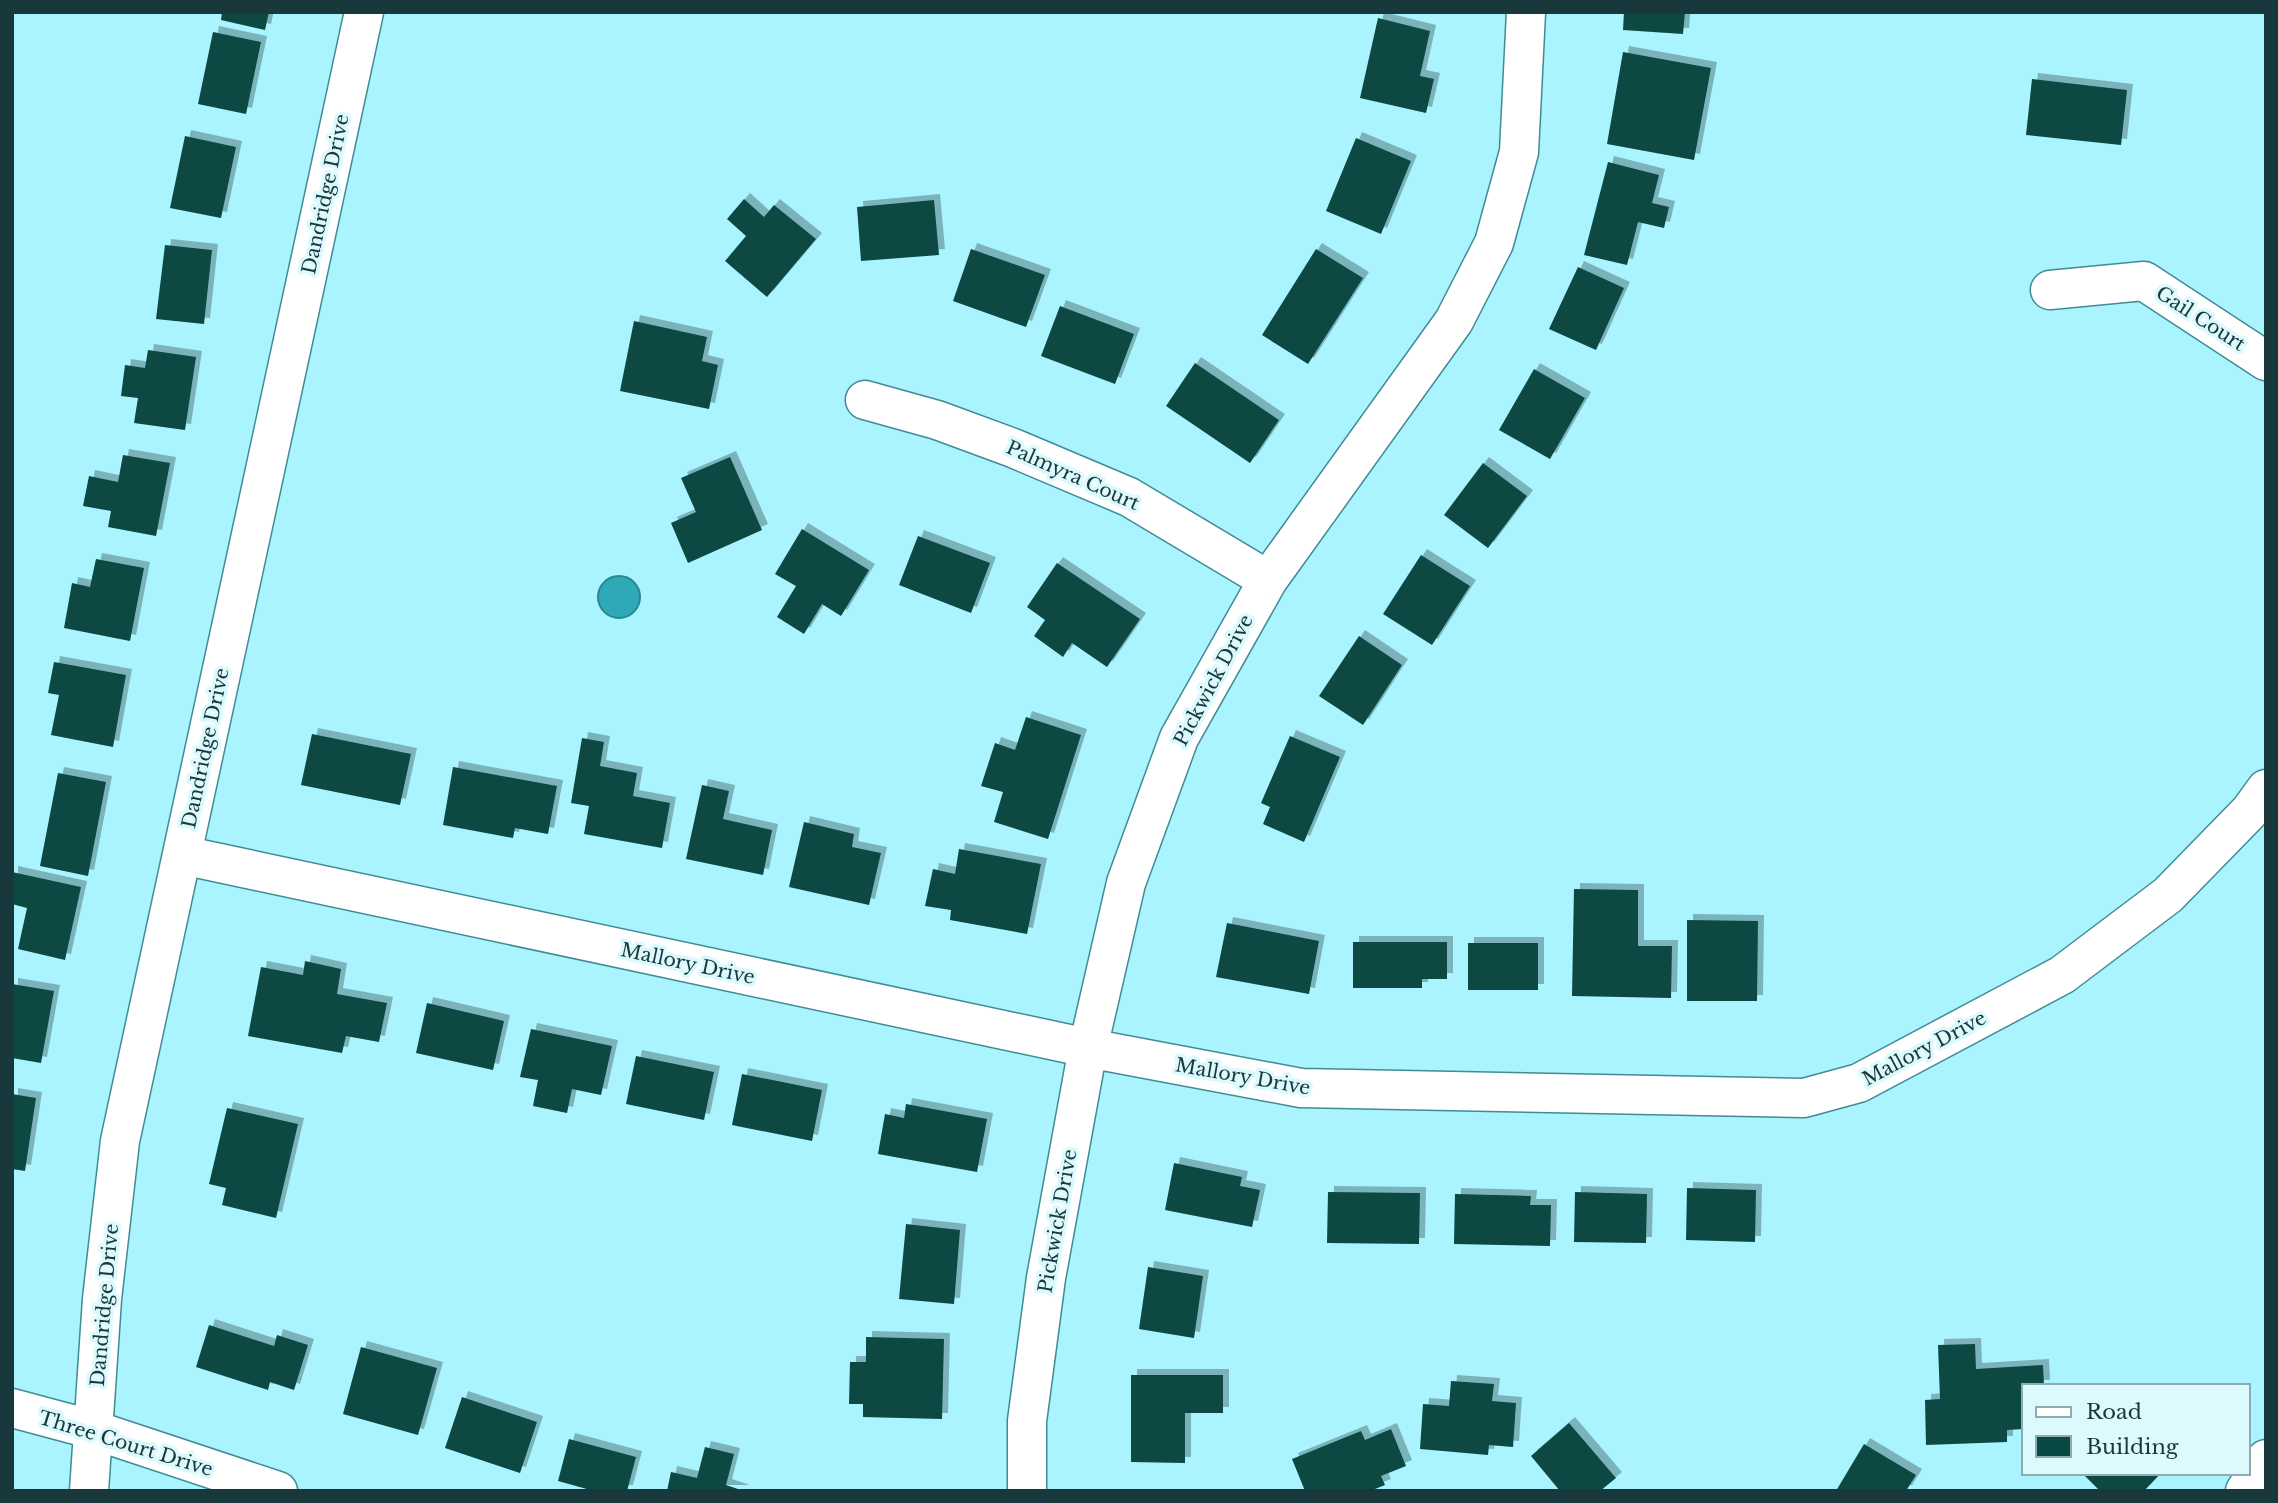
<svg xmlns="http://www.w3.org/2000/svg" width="2278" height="1503" viewBox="0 0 2278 1503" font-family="'Libre Baskerville',serif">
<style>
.water{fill:#30a9b7;stroke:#298792;stroke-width:2}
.building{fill:#094843;filter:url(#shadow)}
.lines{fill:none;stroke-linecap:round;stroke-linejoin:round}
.minor-casing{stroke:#418b95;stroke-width:41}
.minor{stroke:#fff;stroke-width:38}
.labels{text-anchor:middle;stroke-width:7;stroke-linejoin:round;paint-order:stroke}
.street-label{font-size:19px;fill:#19383c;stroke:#dcf9fd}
</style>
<defs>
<filter id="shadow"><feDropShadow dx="6" dy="-6" stdDeviation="0" flood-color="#0004"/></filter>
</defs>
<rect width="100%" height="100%" fill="#a9f4fe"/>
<path class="water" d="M598 597a21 21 0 1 1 42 0a21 21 0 1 1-42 0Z"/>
<path class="building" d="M222,12H269L265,30L221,20Z
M1624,12H1685L1683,34L1623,30Z
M1378,18L1430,31L1420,76L1434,79L1426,113L1360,98Z
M213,32L261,42L246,114L198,104Z
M1623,52L1711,68L1694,160L1607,144Z
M2032,79L2127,90L2121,145L2026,135Z
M185,136L236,147L221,218L170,208Z
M1356,138L1411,161L1381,234L1326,211Z
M1608,162L1659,175L1652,203L1669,207L1664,228L1638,222L1627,265L1584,255Z
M744,199L764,217L774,205L816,239L767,297L725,261L746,236L727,219Z
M934,200L939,255L861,261L857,207Z
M165,245L212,250L204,324L156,319Z
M971,249L1045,275L1026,327L953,301Z
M1316,249L1363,278L1308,364L1262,335Z
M1578,267L1624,288L1596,350L1549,329Z
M1060,306L1134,334L1115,384L1041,356Z
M634,321L707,337L702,361L718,365L709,409L620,391Z
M148,350L196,357L185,430L134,423L138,398L121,396L125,365L145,368Z
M1195,363L1279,420L1250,463L1166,406Z
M1534,369L1585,398L1550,459L1499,430Z
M123,455L170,463L156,536L108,527L111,511L83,506L89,476L118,482Z
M730,457L762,530L688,563L671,523L696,512L681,478Z
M1483,463L1527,496L1488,548L1444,515Z
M802,529L869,570L841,616L822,604L804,634L777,617L796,586L775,574Z
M918,536L990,563L971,613L899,585Z
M1421,555L1470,586L1432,645L1383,614Z
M96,559L144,568L130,641L64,628L72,583L90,587Z
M1057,563L1140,619L1107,667L1072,643L1063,657L1034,636L1045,620L1027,607Z
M1359,636L1402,665L1363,725L1319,696Z
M54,662L126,675L113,747L51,735L59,695L48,693Z
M1026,717L1081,735L1048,839L994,822L1003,792L981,786L995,743L1015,750Z
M312,734L411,754L400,805L301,785Z
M1290,736L1340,757L1304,842L1263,824L1270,807L1261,803Z
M582,738L604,742L600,766L637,773L633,796L670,803L662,848L584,834L589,806L571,803Z
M453,767L557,786L548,834L515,828L513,838L443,825Z
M58,773L106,782L88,876L40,866Z
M702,785L729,791L723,819L772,830L763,875L686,859Z
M804,822L854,834L852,847L881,853L869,905L789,887Z
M959,849L1041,864L1027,934L950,920L951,910L925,906L933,869L955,874Z
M12,872L81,887L65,960L18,949L27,908L12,904Z
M1574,889L1638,890V946H1672L1671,998L1572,996Z
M1687,920L1758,921L1757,1001H1687Z
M1227,923L1319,941L1309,994L1216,977Z
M1353,942H1447V979H1422V988H1353Z
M1468,943H1538V990H1468Z
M305,961L341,969L337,994L387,1003L379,1042L346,1036L342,1053L248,1036L261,967L303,975Z
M12,984L54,991L41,1063L12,1058Z
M427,1003L504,1021L493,1070L416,1053Z
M531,1029L612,1046L601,1095L572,1089L567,1113L533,1106L538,1080L520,1077Z
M636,1056L714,1072L704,1120L626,1104Z
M742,1074L822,1090L812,1141L732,1125Z
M12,1094L36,1098L25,1171L12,1169Z
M906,1104L987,1119L977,1172L878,1154L885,1114L904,1118Z
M227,1108L298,1124L276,1218L222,1205L226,1188L209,1184Z
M1174,1163L1242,1177L1240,1186L1260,1190L1252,1227L1165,1210Z
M1687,1188L1756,1190L1755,1242L1686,1240Z
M1328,1192L1420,1193L1419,1244L1327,1243Z
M1575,1192L1647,1194L1646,1243L1574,1242Z
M1455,1194L1531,1196L1530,1205H1551L1550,1246L1454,1244Z
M906,1224L960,1230L954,1304L899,1299Z
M1148,1267L1203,1276L1194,1338L1139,1329Z
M209,1325L274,1346L277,1335L308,1345L294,1390L270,1382L268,1390L196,1367Z
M866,1337L944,1339L942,1419L863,1417V1404H849L850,1362H866Z
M1975,1344L1976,1369L2043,1365L2044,1386H2024V1429L2007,1430V1442L1926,1445L1925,1400L1940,1399L1938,1345Z
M361,1347L437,1368L418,1435L343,1414Z
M1131,1375H1223V1413H1185V1463L1131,1462Z
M1451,1381L1494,1384L1492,1401L1516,1403L1513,1447L1489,1445L1488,1455L1420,1449L1423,1404L1449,1406Z
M462,1397L537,1422L520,1473L445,1448Z
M1569,1423L1616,1478L1600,1491H1560L1531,1456Z
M1391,1429L1406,1466L1381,1476L1385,1485L1370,1491H1305L1292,1459L1361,1431L1365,1440Z
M569,1439L636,1457L627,1491H594L558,1481Z
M1864,1444L1916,1475L1906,1491H1836Z
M705,1447L734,1454L726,1485L744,1491H667L671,1472L697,1478Z
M2082,1473H2161L2144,1491H2100Z"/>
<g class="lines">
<defs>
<path id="minor" d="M2050,290L2144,281L2266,361
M865,400L937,420L1013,448L1129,497L1268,580
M182,855L1088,1048L1301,1088L1804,1098L1859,1083L2062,975L2168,895L2250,811L2266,789
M12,1408L94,1430L278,1491
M89,1491L102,1299L120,1141L364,12
M1027,1491V1421L1046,1278L1088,1048L1126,883L1179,738L1268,580L1454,321L1494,243L1519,152L1526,12
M2245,1491L2266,1459"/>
</defs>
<use href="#minor" class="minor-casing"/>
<use href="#minor" class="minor"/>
</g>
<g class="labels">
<g class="street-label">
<text transform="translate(325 194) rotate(-78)" y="7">Dandridge Drive</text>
<text transform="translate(2201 318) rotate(33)" y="7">Gail Court</text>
<text transform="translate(1073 475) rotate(24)" y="7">Palmyra Court</text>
<text transform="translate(1213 680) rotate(-62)" y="7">Pickwick Drive</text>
<text transform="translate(205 748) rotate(-78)" y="7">Dandridge Drive</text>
<text transform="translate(688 963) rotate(12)" y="7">Mallory Drive</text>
<text transform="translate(1924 1048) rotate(-28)" y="7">Mallory Drive</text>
<text transform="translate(1243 1076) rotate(10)" y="7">Mallory Drive</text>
<text transform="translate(1057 1221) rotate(-80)" y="7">Pickwick Drive</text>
<text transform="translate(104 1305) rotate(-85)" y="7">Dandridge Drive</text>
<text transform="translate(126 1443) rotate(17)" y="7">Three Court Drive</text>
</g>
</g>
<rect width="2278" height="1503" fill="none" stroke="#19383c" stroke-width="28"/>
<rect x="2022" y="1384" width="228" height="91" fill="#dcf9fd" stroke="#8eacb0" stroke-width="2"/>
<rect x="2036" y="1407" width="35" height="10" fill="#ffffff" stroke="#8eacb0" stroke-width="2"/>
<text x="2086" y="1419" font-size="21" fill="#19383c">Road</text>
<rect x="2036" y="1436" width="35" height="21" fill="#094843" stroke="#8eacb0" stroke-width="2"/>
<text x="2086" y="1454" font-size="21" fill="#19383c">Building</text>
</svg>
